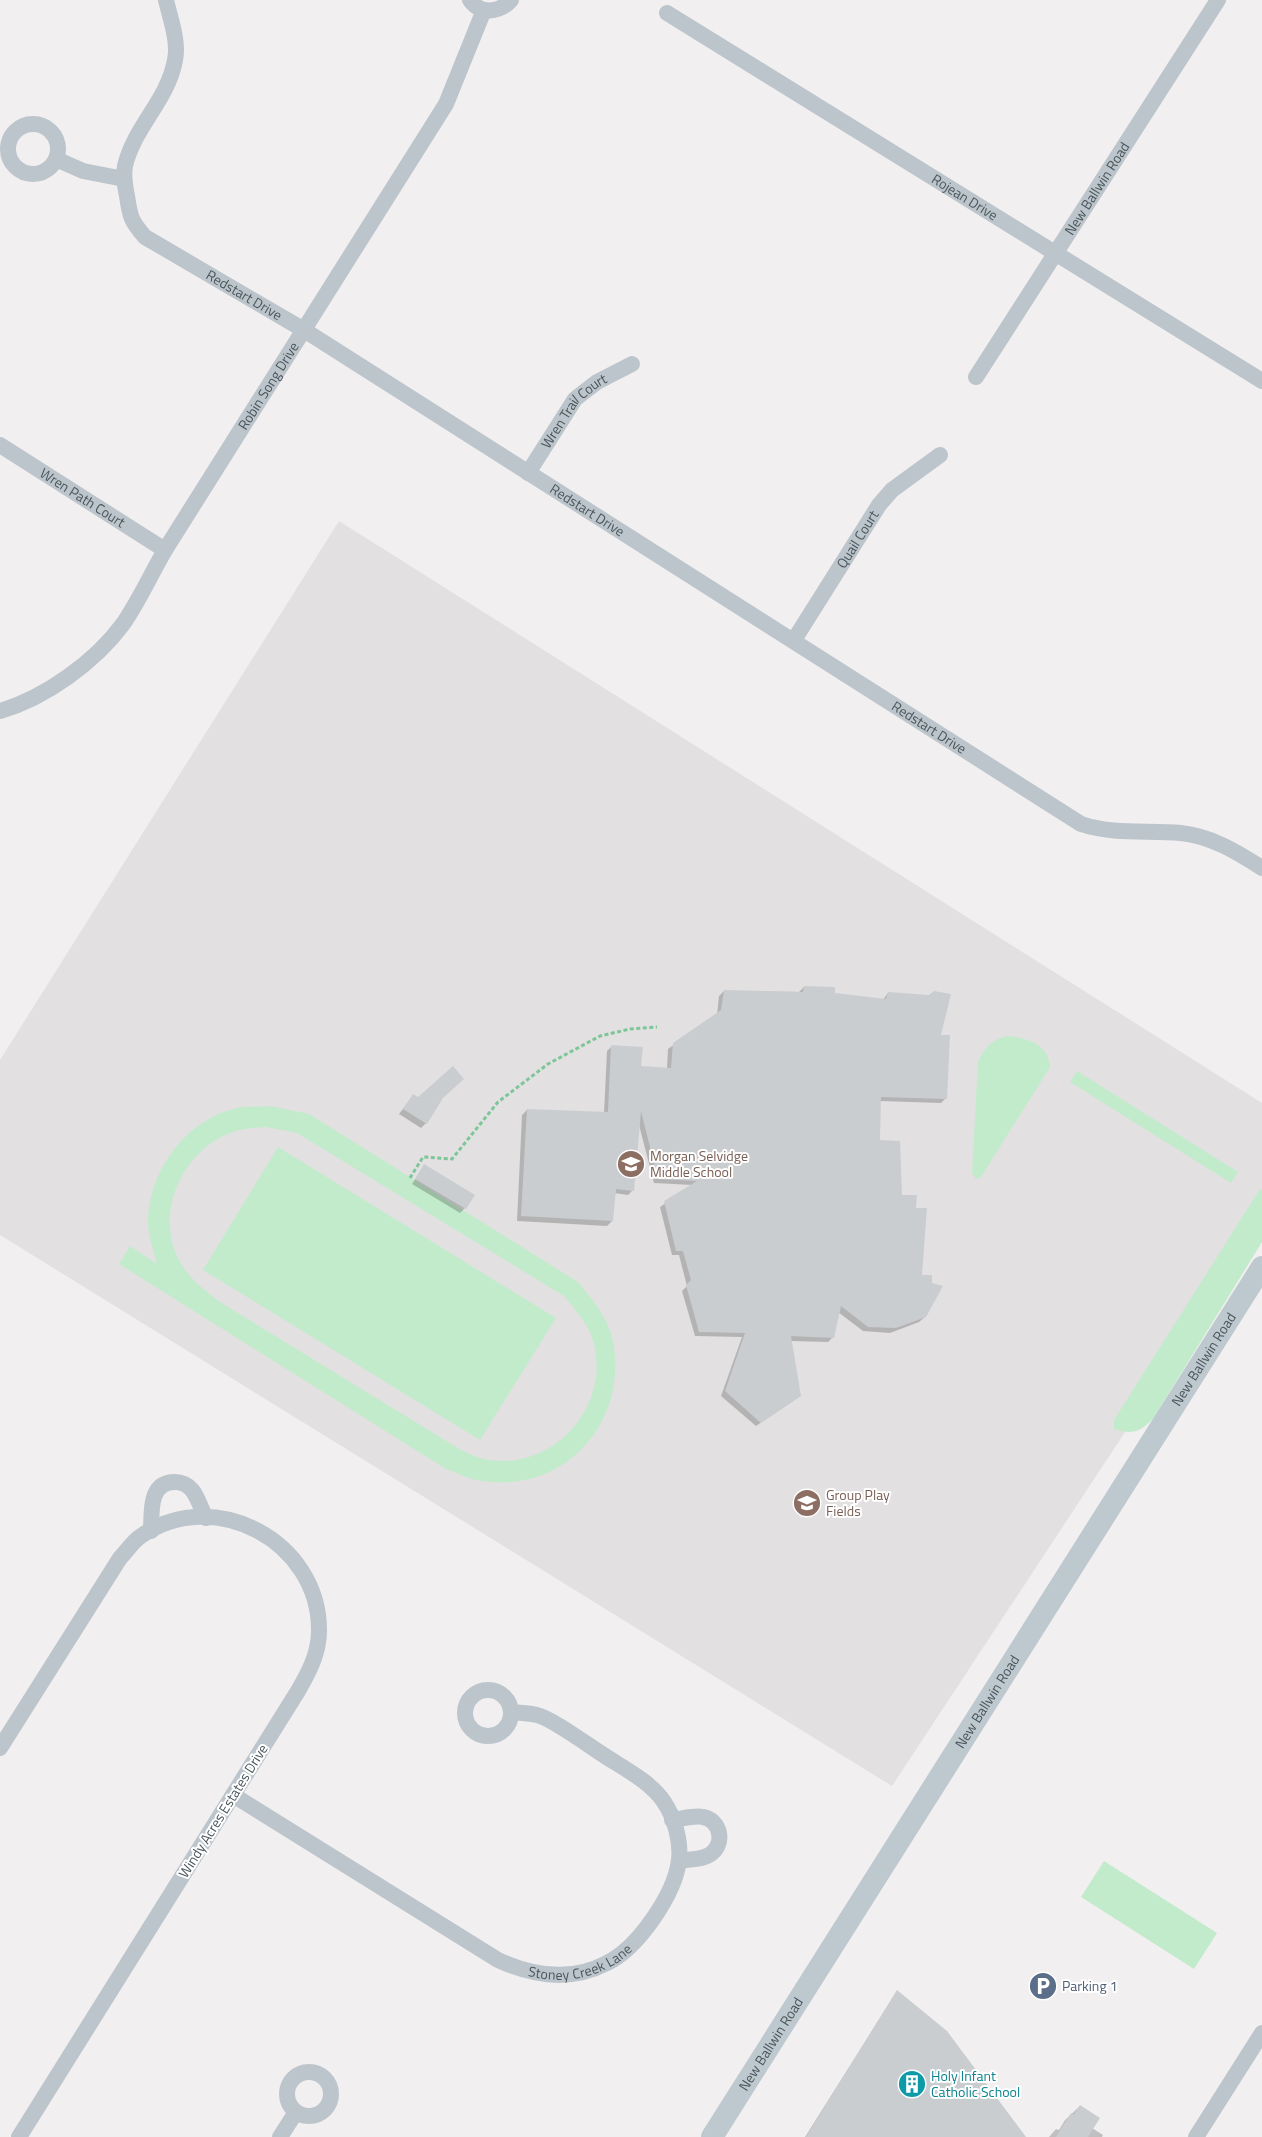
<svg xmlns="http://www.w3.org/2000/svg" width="1262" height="2137" viewBox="0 0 1262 2137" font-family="'Titillium Web',sans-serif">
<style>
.education{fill:#e2e0e1}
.green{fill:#c2ebcc;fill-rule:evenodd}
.shadow{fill:#0003}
.building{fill:#cacdd0}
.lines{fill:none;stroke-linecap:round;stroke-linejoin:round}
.path{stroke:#7dc698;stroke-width:3;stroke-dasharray:4 2.5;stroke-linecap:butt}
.street{stroke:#bcc5cb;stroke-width:16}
.secondary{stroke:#bdc8cf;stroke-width:22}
.labels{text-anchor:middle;stroke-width:4;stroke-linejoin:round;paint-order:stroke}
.street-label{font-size:14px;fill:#49555b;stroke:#fff}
.education-label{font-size:14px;fill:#785e54;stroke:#fff;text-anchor:start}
.service-label{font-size:14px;fill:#4e5e75;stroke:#fff;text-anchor:start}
.culture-label{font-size:14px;fill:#0d838f;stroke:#fff;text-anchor:start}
</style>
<rect width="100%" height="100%" fill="#f2eff0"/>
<path class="education" d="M339,521L1262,1103V1224L892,1786L0,1235V1060Z"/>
<path class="green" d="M1006,1036C1025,1037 1049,1044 1050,1067L981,1177L976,1179L972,1173L978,1062C985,1047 991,1041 1006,1036Z
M1077,1071L1238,1172L1231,1183L1070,1082Z
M271,1106L309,1114L578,1282C594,1301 611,1322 614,1347C625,1426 563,1493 482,1481C470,1480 458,1473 446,1469L119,1264L130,1246L157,1264C154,1252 149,1238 148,1226C147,1175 182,1123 233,1109C244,1106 259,1107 271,1106ZM266,1127L297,1133L564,1296C577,1312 591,1327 595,1348C607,1410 553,1469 490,1460C480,1459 470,1454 461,1450L220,1302C203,1289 188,1278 178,1258C154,1210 185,1146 236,1131C245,1128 256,1128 266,1127Z
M278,1147L556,1318L480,1440L203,1270Z
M1260,1189L1262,1190V1242L1153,1419C1140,1432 1132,1435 1114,1429V1420Z
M1104,1861L1217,1933L1194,1969L1081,1897Z"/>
<path class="shadow" d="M804,987L834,994L883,1000L888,993L939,1036L946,1098L941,1103L880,1101L878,1141L901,1196L915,1210L925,1317L919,1322L890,1333L863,1331L838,1312L833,1337L828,1342L791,1341L800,1396L756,1426L721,1396L742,1337L695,1336L682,1291L687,1286L679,1255H672L660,1207L692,1185L654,1183L639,1125L633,1190L628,1195L614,1193L612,1221L607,1226L517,1221L522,1115L527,1110L604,1113L607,1051L612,1046L640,1067L667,1069L668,1049L717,1015L719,996L724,991L799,992Z
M413,1096L418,1099L426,1123L421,1128L399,1114Z
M424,1166L465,1208L460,1213L412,1184Z
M897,1991L1024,2137H805Z
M1080,2106L1092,2128L1103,2135L1102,2137H1049L1056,2129L1059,2130L1065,2120Z"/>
<path class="building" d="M804,986L835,987V993L886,999L888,992L929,995L934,991L951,994L941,1035H950L947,1099L881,1097L880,1140L900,1141L902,1195H917L916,1208H927L922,1275H932V1283L943,1286L926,1317L896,1328L868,1327L841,1306L834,1338L791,1336L801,1396L761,1423L725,1391L745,1333L699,1332L686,1285L691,1280L683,1251H676L664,1201L697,1181L658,1179L641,1111L634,1191L616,1189L613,1221L521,1216L527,1109L608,1112L611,1045L643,1047L641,1066L671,1068L673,1043L721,1010L724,990L803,992Z
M453,1066L464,1079L443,1098L427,1124L403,1109L413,1094L418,1097Z
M424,1164L475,1195L466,1209L415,1179Z
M897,1990L947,2031L1026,2137H806Z
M1080,2105L1100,2118L1088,2137H1056L1071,2113L1074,2115Z"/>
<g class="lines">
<path class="path" d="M410,1178L423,1157L452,1159L498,1102L548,1064L600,1036L630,1029L657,1027"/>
<g class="street">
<path id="s1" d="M166,0C170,18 179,41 175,60C168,100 134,127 125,166C123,176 125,186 127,196C130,217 131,221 145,237L304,330L1081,824C1114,835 1147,830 1181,833C1211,836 1237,852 1262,868"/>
<path d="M470,0C481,15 499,13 511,0"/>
<path id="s2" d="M667,13L1262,381"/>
<circle cx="33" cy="149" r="25"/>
<path d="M56,159L83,171L124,179"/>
<path id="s3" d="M976,377L1218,0"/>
<path id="s4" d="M0,445L165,550"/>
<path id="s5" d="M528,473L575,399L597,382L632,364"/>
<path id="s6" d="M794,640L879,505L892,490L940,455"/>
<path id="s7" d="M0,711C45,698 95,662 123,624C139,601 151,574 165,550L446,104L484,10"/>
<path d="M151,1531C152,1513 148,1482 175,1482C181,1482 188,1485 192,1490C198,1497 201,1509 206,1518"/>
<circle cx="488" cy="1713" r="23"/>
<path d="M0,1748L120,1558C127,1551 133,1541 141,1536C215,1485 320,1542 319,1631C319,1653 309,1672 298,1691L19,2137"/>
<path id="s8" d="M233,1795L498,1960C533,1976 571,1982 607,1963C638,1948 675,1894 679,1860C681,1842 675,1818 664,1802C650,1781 623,1768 602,1754C588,1745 551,1718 537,1715C529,1713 519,1713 511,1712"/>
<path d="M672,1820C682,1819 694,1815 703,1817C720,1820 725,1842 712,1853C704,1860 689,1859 679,1861"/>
<circle cx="309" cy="2094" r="22"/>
<path d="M280,2137L296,2112"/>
<path d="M1196,2137L1262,2033"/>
</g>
<path class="secondary" id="s9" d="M712,2137L1262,1267"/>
</g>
<defs>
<symbol id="school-disc" viewBox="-11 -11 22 22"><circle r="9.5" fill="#8d6e63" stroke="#fff"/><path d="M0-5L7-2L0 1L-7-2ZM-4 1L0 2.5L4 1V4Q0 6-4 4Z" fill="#fff"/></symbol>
<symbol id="parking-disc" viewBox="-11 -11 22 22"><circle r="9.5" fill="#5c6f8a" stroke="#fff"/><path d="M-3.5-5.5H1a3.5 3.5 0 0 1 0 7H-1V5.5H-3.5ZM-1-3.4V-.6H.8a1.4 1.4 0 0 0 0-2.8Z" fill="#fff"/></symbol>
<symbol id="building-disc" viewBox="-11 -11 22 22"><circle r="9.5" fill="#0f9aa8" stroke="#fff"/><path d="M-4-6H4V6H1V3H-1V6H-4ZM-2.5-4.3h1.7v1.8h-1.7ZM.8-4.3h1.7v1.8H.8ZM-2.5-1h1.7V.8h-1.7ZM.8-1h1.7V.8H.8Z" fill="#fff"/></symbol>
</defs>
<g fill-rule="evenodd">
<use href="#school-disc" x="615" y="1148" width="32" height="32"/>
<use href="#school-disc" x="791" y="1487" width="32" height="32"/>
<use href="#parking-disc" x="1027" y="1970" width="32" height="32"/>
<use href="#building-disc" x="896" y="2068" width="32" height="32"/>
</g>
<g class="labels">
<g class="street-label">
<text dy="5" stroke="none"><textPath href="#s3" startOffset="224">New Ballwin Road</textPath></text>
<text dy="5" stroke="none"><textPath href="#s2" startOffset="350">Rojean Drive</textPath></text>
<text dy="5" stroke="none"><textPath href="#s1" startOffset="370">Redstart Drive</textPath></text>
<text dy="5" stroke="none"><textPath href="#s7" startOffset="432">Robin Song Drive</textPath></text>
<text dy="5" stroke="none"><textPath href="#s5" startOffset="78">Wren Trail Court</textPath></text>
<text dy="5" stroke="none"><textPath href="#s4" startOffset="98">Wren Path Court</textPath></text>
<text dy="5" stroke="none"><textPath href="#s1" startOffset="775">Redstart Drive</textPath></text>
<text dy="5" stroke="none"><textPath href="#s6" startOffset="119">Quail Court</textPath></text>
<text dy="5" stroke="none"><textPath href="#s1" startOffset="1180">Redstart Drive</textPath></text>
<text dy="5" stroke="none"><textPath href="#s9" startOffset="920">New Ballwin Road</textPath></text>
<text dy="5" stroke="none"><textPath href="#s9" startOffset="515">New Ballwin Road</textPath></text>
<text transform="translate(223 1811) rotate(-58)" y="5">Windy Acres Estates Drive</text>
<text dy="5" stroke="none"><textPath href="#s8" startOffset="399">Stoney Creek Lane</textPath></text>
<text dy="5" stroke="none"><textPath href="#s9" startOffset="110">New Ballwin Road</textPath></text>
</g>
<g class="education-label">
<text x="650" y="1161">Morgan Selvidge<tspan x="650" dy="16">Middle School</tspan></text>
<text x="826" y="1500">Group Play<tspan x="826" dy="16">Fields</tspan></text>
</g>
<g class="service-label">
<text x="1062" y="1991">Parking 1</text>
</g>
<g class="culture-label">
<text x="931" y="2081">Holy Infant<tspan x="931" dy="16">Catholic School</tspan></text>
</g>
</g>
</svg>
